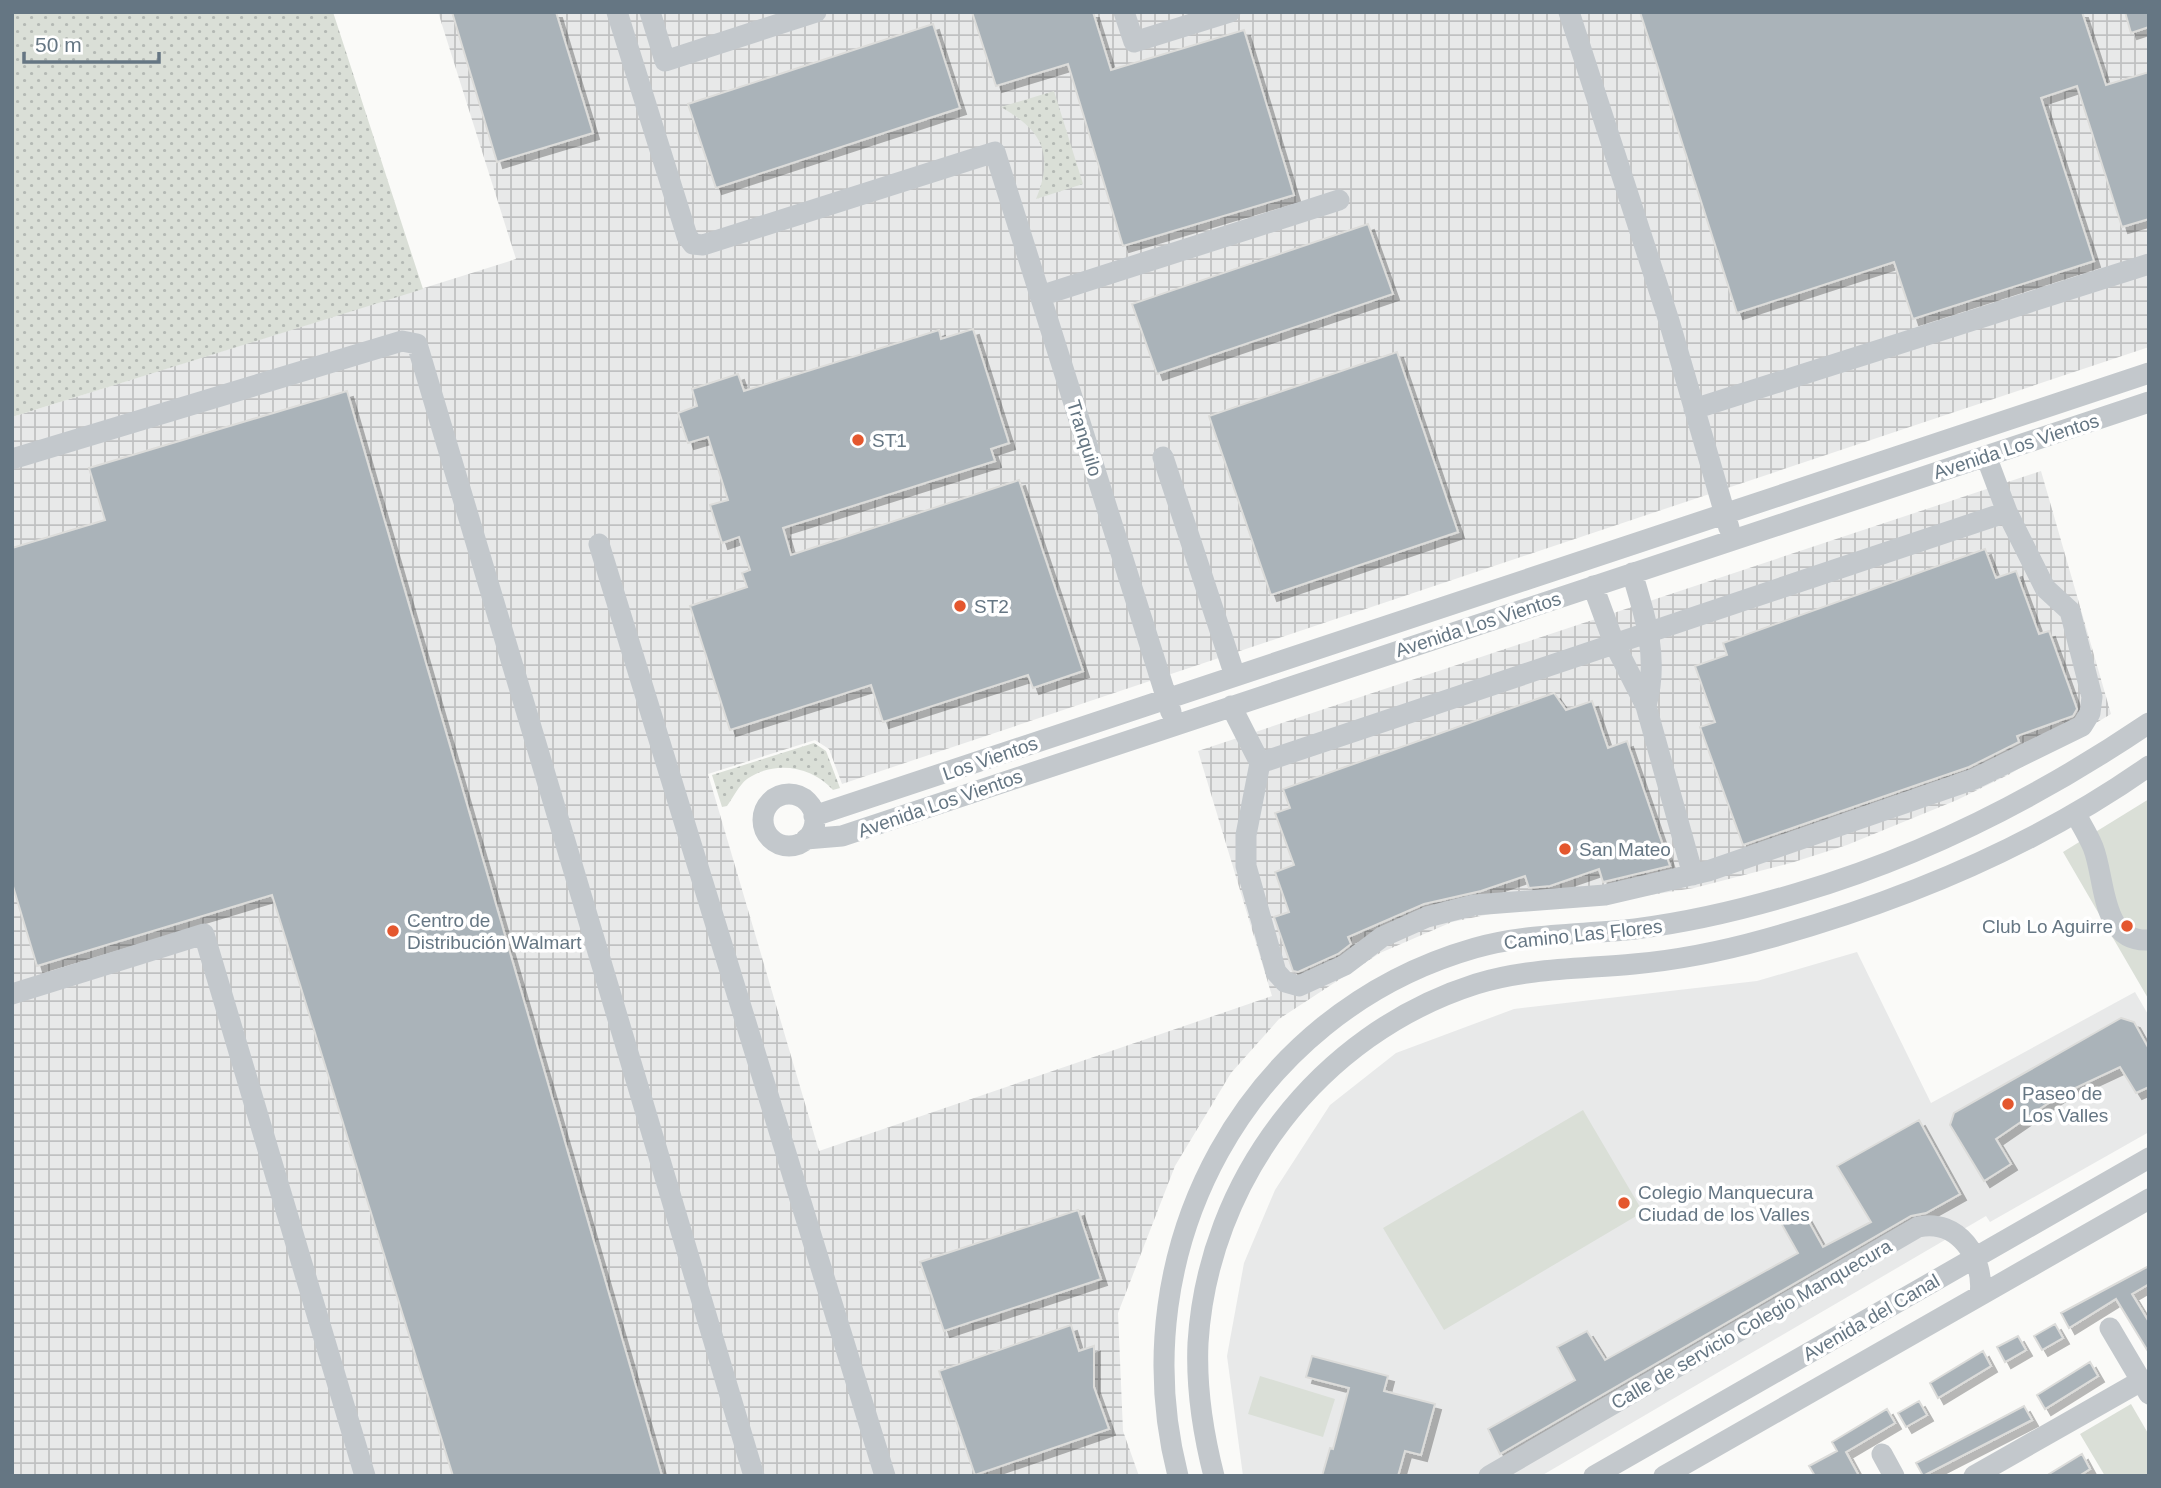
<svg xmlns="http://www.w3.org/2000/svg" width="2161" height="1488" viewBox="0 0 2161 1488" font-family="Helvetica,sans-serif">
<style>
.built{fill:#e8e9e9}
.industrial{fill:url(#industrial-grid)}
.grass{fill:url(#grass-dots)}
.park{fill:#dadfd7}
.building{fill:#aab3b9;stroke:#dcdcda;stroke-width:2;filter:url(#shadow)}
.lines{fill:none;stroke-linecap:round;stroke-linejoin:round}
.minor{stroke:#c3c8cc;stroke-width:21}
.poi-dot{fill:#e4572e;stroke:#fff;stroke-width:2.5}
.labels{text-anchor:middle;stroke-width:7;stroke-linejoin:round;paint-order:stroke}
.street-label{font-size:19px;fill:#657683;stroke:#fff}
.poi-label{font-size:19px;fill:#657683;stroke:#fff;text-anchor:start}
</style>
<defs>
<pattern id="industrial-grid" width="8" height="8" patternUnits="userSpaceOnUse" patternTransform="scale(1.75)"><rect width="8" height="8" fill="#e8e9e9"/><path d="M0 4h8M4 0v8" fill="none" stroke="#c0c1c2"/></pattern>
<pattern id="grass-dots" width="8" height="8" patternUnits="userSpaceOnUse" patternTransform="scale(1.75)"><rect width="8" height="8" fill="#dadfd7"/><path d="M2 2h.1M6 6h.1" fill="none" stroke="#b4b9b4" stroke-width="1.8" stroke-linecap="round"/></pattern>
<filter id="shadow"><feDropShadow dx="6" dy="6" stdDeviation="0" flood-color="#0004"/></filter>
</defs>
<rect width="100%" height="100%" fill="#fafaf8"/>
<path class="built" d="M1857,952L1931,1103L2135,992L2149,1016V1132L1990,1222L1986,1216L1541,1476H1243L1227,1356L1244,1263L1275,1190L1330,1105L1396,1053L1514,1009L1757,981Z"/>
<path class="industrial" d="M438,12H2149V347L842,784L829,749L815,740L708,774L819,1151L1272,996L1198,751L2041,471L2111,714L2010,774L1957,800L1847,845L1791,863L1694,888L1595,904L1495,913L1452,922L1380,953L1279,1019L1231,1073L1175,1166L1118,1313L1123,1431L1139,1476H12V417L516,259Z"/>
<path class="grass" d="M12,12H333L423,289L12,417Z
M1054,91L1083,184L1036,199C1055,153 1041,130 1001,107Z
M814,743L826,751L840,788L833,790C812,766 774,760 747,779C739,785 733,798 727,806L722,807L712,775Z"/>
<path class="park" d="M2149,799V1000L2063,852Z
M1583,1110L1643,1212L1444,1330L1383,1228Z
M1260,1376L1335,1399L1323,1437L1248,1414Z
M2131,1404L2149,1435V1476H2105L2080,1434Z"/>
<path class="building" d="M452,12H556L593,133L497,162Z
M972,12H1093L1111,70L1244,30L1294,195L1123,246L1068,64L996,86Z
M1640,12H2082L2106,85L2149,72V219L2122,227L2077,86L2041,98L2094,261L1913,319L1894,262L1737,313Z
M2125,12H2149V27L2131,33Z
M933,24L960,108L716,188L688,104Z
M1368,224L1393,294L1157,374L1132,304Z
M973,329L1009,443L991,449L995,461L783,528L791,555L1019,480L1083,671L1033,688L1028,675L883,722L871,685L730,730L690,606L747,587L742,573L750,570L739,537L722,543L710,505L728,500L708,437L688,443L678,413L697,406L692,389L738,374L744,391L939,330L941,339Z
M1397,352L1458,532L1271,595L1209,416Z
M347,391L662,1476H453L272,895L37,966L12,883V548L105,520L89,468Z
M1985,549L1996,578L2016,571L2039,634L2049,631L2077,709L2073,716L2017,736L2019,742L1969,767L1743,845L1700,727L1715,722L1695,666L1727,655L1723,643Z
M1554,693L1566,710L1592,701L1608,748L1627,741L1670,866L1603,882L1599,869L1550,886L1529,888L1525,876L1481,891L1424,904L1348,937L1351,944L1338,954L1298,972L1293,971L1274,917L1289,912L1275,872L1294,865L1275,813L1290,808L1283,789Z
M2121,1018L2134,1022L2149,1049V1087L2136,1093L2120,1067L2060,1095L1996,1139L2011,1164L1984,1181L1950,1125L1954,1113Z
M1919,1120L1960,1194L1926,1213L1911,1216L1500,1454L1488,1429L1575,1380L1557,1347L1587,1331L1605,1360L1798,1253L1781,1223L1803,1211L1823,1247L1871,1222L1837,1166Z
M1078,1210L1101,1279L944,1331L920,1262Z
M2149,1266V1284L2132,1294L2149,1322V1353L2116,1299L2069,1328L2061,1313Z
M2055,1324L2063,1338L2042,1350L2034,1336Z
M1071,1325L1079,1351L1094,1346V1387L1109,1429L975,1475L939,1371Z
M2018,1336L2026,1350L2005,1362L1997,1347Z
M1983,1351L1991,1366L1938,1398L1930,1383Z
M1312,1356L1388,1376L1384,1391L1435,1404L1421,1455L1405,1451L1398,1476H1322L1330,1448L1333,1449L1349,1388L1306,1377Z
M2090,1362L2098,1376L2045,1409L2037,1395Z
M1919,1401L1927,1415L1906,1427L1898,1413Z
M2024,1406L2032,1420L1923,1476L1916,1463Z
M1887,1409L1895,1423L1846,1452L1859,1476H1815L1809,1466L1837,1451L1832,1442Z
M2082,1454L2090,1469L2079,1476H2046Z"/>
<g class="lines">
<path class="minor" d="M617,12L687,236L693,244L703,245L995,152L1171,712
M650,12L665,61L816,12
M1124,12L1134,42L1230,12
M1569,12L1669,321L1729,528
M1040,296L1339,200
M1694,409L2149,264
M1986,456L2007,512
M1163,457L1235,676
M12,459L402,341L417,344L754,1476
M2007,512L2045,588L2070,611L2092,697L2090,713L2082,726L1974,779L1708,871L1605,895L1474,905L1427,917L1382,937L1345,965L1299,986L1285,982L1276,972L1246,866V835L1260,763Z
M599,544L885,1476
M1593,586L1614,643L1646,706C1659,659 1646,618 1632,573
M1231,706L1260,763
M1646,706L1693,875
M763 820a26 26 0 1 1 52 0a26 26 0 1 1-52 0Z
M2075,813C2081,824 2088,835 2093,847C2106,879 2100,943 2149,940
M814,816L2149,373
M806,839L842,836L2149,402
M12,994L204,934L365,1476
M2110,1328L2149,1394
M1882,1454L1894,1476
M1178,1476C1120,1249 1247,1013 1475,948C1528,933 1581,935 1635,929C1690,922 1745,909 1798,893C1924,856 2041,796 2149,723
M1214,1476C1203,1433 1196,1388 1198,1343C1208,1180 1319,1034 1476,984C1528,968 1581,969 1634,964C1679,960 1723,951 1766,939C1900,902 2034,847 2149,766
M1489,1476L1918,1227C1958,1218 1985,1258 1980,1295
M1594,1476L2149,1158
M1664,1476L2149,1199
M1974,1476L2141,1381"/>
</g>
<g class="poi-dot">
<circle cx="858" cy="440" r="7"/>
<circle cx="960" cy="606" r="7"/>
<circle cx="1565" cy="849" r="7"/>
<circle cx="2127" cy="926" r="7"/>
<circle cx="393" cy="931" r="7"/>
<circle cx="2008" cy="1104" r="7"/>
<circle cx="1624" cy="1203" r="7"/>
</g>
<g class="labels">
<g class="street-label">
<text transform="translate(1085 438) rotate(73)" y="7">Tranquilo</text>
<text transform="translate(2016 446) rotate(-18)" y="7">Avenida Los Vientos</text>
<text transform="translate(1478 624) rotate(-18)" y="7">Avenida Los Vientos</text>
<text transform="translate(990 758) rotate(-19)" y="7">Los Vientos</text>
<text transform="translate(940 803) rotate(-19)" y="7">Avenida Los Vientos</text>
<text transform="translate(1583 934) rotate(-6)" y="7">Camino Las Flores</text>
<text transform="translate(1871 1317) rotate(-30)" y="7">Avenida del Canal</text>
<text transform="translate(1751 1324) rotate(-30)" y="7">Calle de servicio Colegio Manquecura</text>
</g>
<g class="poi-label">
<text x="872" y="447">ST1</text>
<text x="974" y="613">ST2</text>
<text x="1579" y="856">San Mateo</text>
<text x="407" y="927">Centro de<tspan x="407" dy="22">Distribución Walmart</tspan></text>
<text x="2113" y="933" text-anchor="end">Club Lo Aguirre</text>
<text x="2022" y="1100">Paseo de<tspan x="2022" dy="22">Los Valles</tspan></text>
<text x="1638" y="1199">Colegio Manquecura<tspan x="1638" dy="22">Ciudad de los Valles</tspan></text>
</g>
</g>
<rect width="2161" height="1488" fill="none" stroke="#657683" stroke-width="28"/>
<path d="M24 52v10h135v-10" fill="none" stroke="#657683" stroke-width="3.5"/>
<text x="35" y="52" font-size="21" fill="#657683" stroke="#ffffff" stroke-width="5" paint-order="stroke">50 m</text>
</svg>
